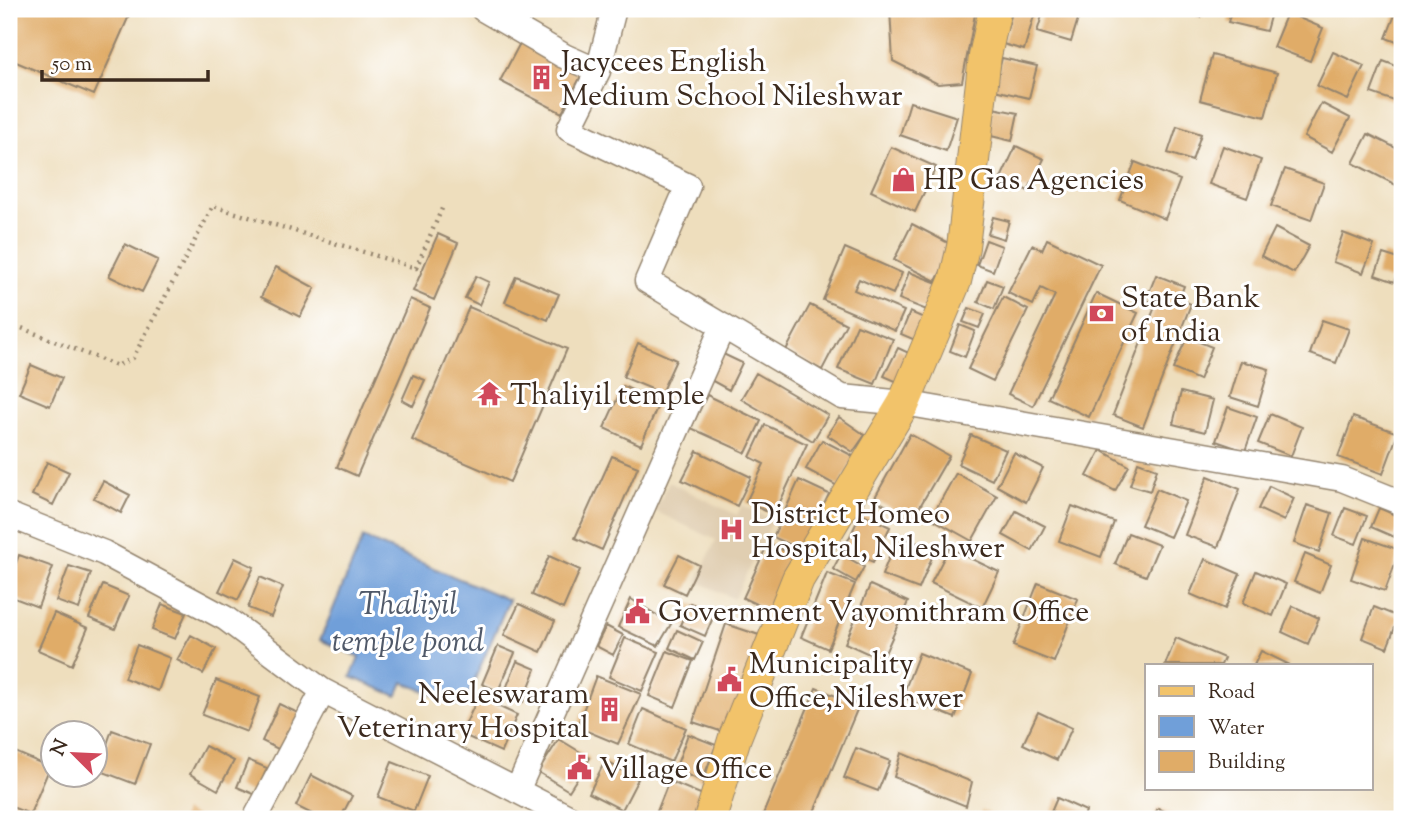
<svg xmlns="http://www.w3.org/2000/svg" width="1411" height="828" viewBox="0 0 1411 828" font-family="'Sorts Mill Goudy',serif">
<style>
.built{fill:#e0ceb1}
.water{fill:#709fd9;stroke:#56647c;stroke-width:2}
.building{fill:#e0ac67}
.lines{fill:none;stroke-linecap:round;stroke-linejoin:round}
.minor-casing{stroke:#94846e;stroke-width:27}
.major-casing{stroke:#94846e;stroke-width:34}
.path{stroke:#94846e;stroke-width:4.5;stroke-dasharray:2 5;stroke-linecap:butt}
.minor{stroke:#fff;stroke-width:24}
.major{stroke:#f2c36a;stroke-width:32}
.labels{text-anchor:middle;stroke-width:6;stroke-linejoin:round;paint-order:stroke}
.poi-label{font-size:30px;fill:#3b2a1e;stroke:#fff;text-anchor:start}
.water-label{font-size:32px;font-style:italic;fill:#505969;stroke:#fff}
</style>
<rect width="100%" height="100%" fill="#fff"/>
<filter id="ink" filterUnits="userSpaceOnUse"><feTurbulence type="fractalNoise" baseFrequency=".0143" numOctaves="2"/><feDisplacementMap in="SourceGraphic" scale="14" xChannelSelector="R" yChannelSelector="G"/><feConvolveMatrix kernelMatrix="1 2 1 2 8 2 1 2 1" color-interpolation-filters="sRGB"/></filter>
<filter id="wash" filterUnits="userSpaceOnUse"><feTurbulence type="fractalNoise" baseFrequency=".00686" numOctaves="4" result="noise"/><feDisplacementMap in="SourceGraphic" scale="28" xChannelSelector="R" yChannelSelector="G"/><feGaussianBlur stdDeviation="1.57" result="paint"/><feColorMatrix in="noise" values="0 0 0 0 0 0 0 0 0 0 0 0 0 0 0 0 0 1.4 0 .05"/><feComposite in="paint" operator="in"/></filter>
<g filter="url(#wash)">
<rect width="100%" height="100%" fill="#eedebd"/>
<path class="built" d="M669,482L737,515L742,505L773,520L734,599L697,581L716,540L655,511Z"/>
<path class="water" d="M363,538L509,600L463,707L403,682L397,696L351,677L359,657L320,640Z"/>
<g id="blocks">
<path class="building" d="M9,9H132L94,95L9,59Z
M890,9H976L962,82L938,84L893,61Z
M1013,9H1036L1024,50L1003,44Z
M1044,9H1081L1071,42L1037,32Z
M1176,9H1204L1201,17Z
M1232,9H1272L1266,31L1228,22Z
M1397,10L1402,12V44L1386,38Z
M1287,13L1323,28L1310,61L1273,47Z
M520,43L582,74L562,113L500,81Z
M1333,52L1364,66L1348,100L1317,86Z
M1212,55L1277,73L1265,117L1200,100Z
M1002,58L1037,66L1029,98L994,90Z
M1383,61L1402,68V97L1400,103L1371,93Z
M910,102L957,117L946,151L900,135Z
M1321,103L1350,118L1332,152L1304,137Z
M993,108L1018,113L1012,141L987,135Z
M1177,126L1201,134L1192,161L1168,153Z
M1368,134L1402,151V188L1353,163Z
M1016,146L1044,159L1028,191L1001,178Z
M1223,146L1261,160L1247,198L1209,184Z
M891,147L936,167L915,212L871,191Z
M1135,162L1180,180L1165,219L1120,200Z
M1285,169L1324,183L1311,220L1271,206Z
M993,217L1009,221L1004,239L988,234Z
M912,224L954,246L936,281L894,260Z
M1275,228L1309,246L1294,273L1261,256Z
M1343,233L1374,245L1363,273L1333,262Z
M438,234L458,243L434,300L413,291Z
M1047,239L1101,265L1033,406L1008,394L1055,295L1041,288L1033,305L1008,293L1032,245L1042,250Z
M986,240L1002,246L993,271L977,265Z
M125,244L158,260L142,292L109,276Z
M845,248L902,273L893,294L859,279L854,290L904,311L895,331L823,300Z
M1383,254L1402,260L1395,282L1375,275Z
M276,267L315,288L300,317L261,297Z
M909,272L945,286L934,313L899,299Z
M1156,275L1184,286L1179,299L1191,304L1143,427L1113,415L1156,304L1146,300Z
M476,276L489,282L479,305L465,298Z
M516,276L559,294L548,320L505,302Z
M987,280L1003,286L994,309L978,302Z
M1096,293L1138,313L1089,417L1048,398Z
M1003,297L1028,310L993,381L968,369Z
M410,299L430,308L357,476L337,467Z
M810,305L846,324L822,370L786,350Z
M469,307L567,349L510,482L412,440Z
M969,308L985,314L979,328L963,322Z
M910,312L924,318L915,340L901,334Z
M1322,320L1349,329L1336,363L1310,354Z
M857,325L893,339L875,384L838,369Z
M960,325L975,331L965,357L950,351Z
M1187,337L1212,347L1199,380L1173,369Z
M638,343L676,360L661,393L623,377Z
M898,348L913,355L900,383L884,376Z
M721,353L742,363L729,390L709,379Z
M1241,361L1269,369L1258,406L1230,397Z
M31,365L62,378L50,406L19,393Z
M756,373L828,415L813,441L741,399Z
M413,375L425,380L413,406L402,400Z
M623,386L659,403L641,445L604,428Z
M1181,392L1213,400L1205,432L1173,424Z
M707,395L761,421L746,453L691,428Z
M1228,407L1257,417L1245,451L1216,441Z
M1270,414L1302,427L1291,456L1258,443Z
M839,417L865,435L853,452L827,435Z
M1353,417L1398,433L1383,474L1338,457Z
M765,425L807,444L774,515L746,502L764,464L750,457Z
M910,434L949,456L912,520L874,499Z
M971,435L1006,450L992,480L958,464Z
M822,440L855,457L839,487L806,469Z
M1101,450L1129,466L1115,491L1087,476Z
M697,451L751,477L737,506L682,480Z
M1014,453L1043,468L1026,502L997,486Z
M612,456L638,467L602,550L575,538Z
M47,462L69,472L53,505L32,495Z
M1138,462L1157,469L1150,491L1130,485Z
M956,473L997,496L972,541L931,518Z
M1208,476L1240,489L1218,547L1185,535Z
M799,480L829,494L802,550L773,537Z
M103,481L130,495L121,513L94,498Z
M1269,486L1294,498L1284,521L1258,509Z
M1157,489L1186,501L1170,537L1141,525Z
M1307,505L1332,513L1319,552L1294,543Z
M1072,506L1114,522L1101,557L1059,541Z
M1345,508L1367,516L1356,544L1334,536Z
M1379,508L1402,518L1394,537L1371,527Z
M1016,511L1045,526L1032,551L1003,535Z
M861,513L890,527L873,562L844,549Z
M1128,533L1159,545L1146,576L1115,564Z
M898,535L935,550L919,589L882,575Z
M1365,538L1400,550L1385,591L1351,579Z
M768,543L796,556L771,611L743,598Z
M949,548L999,572L982,608L931,583Z
M841,554L864,567L856,582L833,569Z
M1305,554L1331,565L1320,593L1294,582Z
M19,555L53,567L38,607L9,596V582Z
M679,555L699,565L685,594L664,584Z
M549,556L580,570L563,609L532,595Z
M235,558L254,567L238,600L219,591Z
M1205,559L1240,574L1225,609L1190,594Z
M69,566L91,573L79,609L56,601Z
M1256,571L1286,584L1273,616L1243,603Z
M827,573L855,584L828,649L801,637Z
M260,577L283,587L271,617L248,608Z
M1038,583L1078,599L1054,662L1013,646Z
M103,585L129,596L115,629L89,618Z
M870,585L908,602L882,660L845,643Z
M631,599L671,624L658,646L618,627Z
M690,603L715,613L705,636L680,625Z
M162,604L186,613L175,639L152,630Z
M519,604L555,621L541,652L504,635Z
M1293,606L1319,618L1308,644L1282,632Z
M1374,607L1399,617L1387,648L1362,638Z
M54,613L88,628L72,665L38,650Z
M726,624L765,637L732,735L693,722Z
M606,626L623,635L613,655L596,646Z
M677,630L703,642L695,660L669,648Z
M191,635L216,649L203,674L177,660Z
M625,638L659,652L642,691L609,677Z
M1176,638L1224,658L1221,665H1165Z
M137,645L170,658L158,691L124,678Z
M498,646L515,653L498,691L482,684Z
M667,651L693,661L675,707L649,696Z
M1261,651L1290,665H1254Z
M919,653L972,674L955,718L902,697Z
M517,661L536,669L523,702L504,694Z
M596,676L641,694L618,744L577,727Z
M216,680L260,697L247,732L202,715Z
M816,688L859,705L811,819H761Z
M478,697L517,715L501,752L461,734Z
M279,704L300,714L282,751L262,741Z
M643,709L686,728L671,762L629,744Z
M1038,712L1072,728L1057,760L1023,744Z
M112,730L150,744L135,784L98,770Z
M688,734L716,745L702,781L675,770Z
M559,739L590,758L569,791L538,772Z
M205,746L234,761L218,790L190,774Z
M856,748L890,761L878,791L844,778Z
M15,752L50,767L30,814L9,806V766Z
M901,753L972,782L966,806L894,777Z
M248,760L267,768L256,795L237,787Z
M605,761L638,779L622,810L589,793Z
M392,762L428,776L414,811L378,797Z
M311,775L352,796L340,819H322L296,806Z
M669,781L703,795L693,819H654Z
M1057,798L1086,811L1083,819H1048Z
M1158,808L1179,819H1152Z
M982,810L1004,819H978Z
M184,811L203,819H181Z"/>
</g>
</g>
<g filter="url(#ink)">
<use href="#blocks" fill-opacity="0" stroke="#94846e" stroke-width="2"/>
<g class="lines">
<defs>
<path id="minor" d="M483,9L564,56L598,71
M614,9L598,71L569,129L688,186L647,281L842,397L904,403L1342,479L1402,503
M9,515L104,553L225,618L323,691L572,819
M517,791L723,326
M255,819L323,691"/>
<path id="major" d="M710,819L735,737L798,579L904,403L955,281L963,247L985,56L995,9"/>
</defs>
<use href="#minor" class="minor-casing"/>
<use href="#major" class="major-casing"/>
<path class="path" d="M9,323L117,366L133,358L213,206L416,268L444,204"/>
<use href="#minor" class="minor"/>
<use href="#major" class="major"/>
</g>
</g>
<defs>
<symbol id="building-bare" viewBox="-9 -9 18 18"><path d="M-4-6H4V6H1V3H-1V6H-4ZM-2.5-4.3h1.7v1.8h-1.7ZM.8-4.3h1.7v1.8H.8ZM-2.5-1h1.7V.8h-1.7ZM.8-1h1.7V.8H.8Z" fill="#d1495b" stroke="#fff" stroke-width="2.5" paint-order="stroke"/></symbol>
<symbol id="shop-bare" viewBox="-9 -9 18 18"><path d="M-5-2.5h2.3a2.7 3.5 0 0 1 5.4 0H5L5.5 6h-11ZM-1.5-2.5h3a1.5 2.3 0 0 0-3 0Z" fill="#d1495b" stroke="#fff" stroke-width="2.5" paint-order="stroke"/></symbol>
<symbol id="bank-bare" viewBox="-9 -9 18 18"><path d="M-6-4H6V4H-6ZM0-2.3a2.3 2.3 0 1 0 0 4.6a2.3 2.3 0 1 0 0-4.6Z" fill="#d1495b" stroke="#fff" stroke-width="2.5" paint-order="stroke"/></symbol>
<symbol id="temple-bare" viewBox="-9 -9 18 18"><path d="M0-6L5-2H3V0L6.5 2.5H4V6H1.5V3h-3V6H-4V2.5H-6.5L-3 0V-2H-5Z" fill="#d1495b" stroke="#fff" stroke-width="2.5" paint-order="stroke"/></symbol>
<symbol id="hospital-bare" viewBox="-9 -9 18 18"><path d="M-5-5h3v3.5h4V-5h3V5h-3V1.5h-4V5h-3Z" fill="#d1495b" stroke="#fff" stroke-width="2.5" paint-order="stroke"/></symbol>
<symbol id="civic-bare" viewBox="-9 -9 18 18"><path d="M-.6-6.5H3V-4.5H.6V-3L4-1V1h2V6H-6V1h2V-1L-.6-3ZM-1.2 2.5V6h2.4V2.5Z" fill="#d1495b" stroke="#fff" stroke-width="2.5" paint-order="stroke"/></symbol>
</defs>
<g fill-rule="evenodd">
<use href="#building-bare" x="524" y="60" width="35" height="35"/>
<use href="#shop-bare" x="886" y="162" width="35" height="35"/>
<use href="#bank-bare" x="1084" y="296" width="35" height="35"/>
<use href="#temple-bare" x="472" y="376" width="35" height="35"/>
<use href="#hospital-bare" x="714" y="512" width="35" height="35"/>
<use href="#civic-bare" x="620" y="594" width="35" height="35"/>
<use href="#civic-bare" x="712" y="662" width="35" height="35"/>
<use href="#building-bare" x="592" y="692" width="35" height="35"/>
<use href="#civic-bare" x="562" y="750" width="35" height="35"/>
</g>
<g class="labels">
<g class="poi-label">
<text x="561" y="71">Jacycees English<tspan x="561" dy="34">Medium School Nileshwar</tspan></text>
<text x="923" y="189">HP Gas Agencies</text>
<text x="1121" y="307">State Bank<tspan x="1121" dy="34">of India</tspan></text>
<text x="510" y="404">Thaliyil temple</text>
<text x="751" y="523">District Homeo<tspan x="751" dy="34">Hospital, Nileshwer</tspan></text>
<text x="658" y="621">Government Vayomithram Office</text>
<text x="749" y="673">Municipality<tspan x="749" dy="34">Office,Nileshwer</tspan></text>
<text x="589" y="703" text-anchor="end">Neeleswaram<tspan x="589" dy="34">Veterinary Hospital</tspan></text>
<text x="599" y="778">Village Office</text>
</g>
<g class="water-label">
<text x="408" y="614">Thaliyil<tspan x="408" dy="37">temple pond</tspan></text>
</g>
</g>
<rect width="1411" height="828" fill="none" stroke="#fff" stroke-width="35"/>
<rect x="1145" y="664" width="228" height="126" fill="#ffffff" stroke="#b1aaa5" stroke-width="2"/>
<rect x="1159" y="686" width="35" height="10" fill="#f2c36a" stroke="#b1aaa5" stroke-width="2"/>
<text x="1208" y="698" font-size="21" fill="#3b2a1e">Road</text>
<rect x="1159" y="716" width="35" height="21" fill="#709fd9" stroke="#b1aaa5" stroke-width="2"/>
<text x="1208" y="734" font-size="21" fill="#3b2a1e">Water</text>
<rect x="1159" y="751" width="35" height="21" fill="#e0ac67" stroke="#b1aaa5" stroke-width="2"/>
<text x="1208" y="768" font-size="21" fill="#3b2a1e">Building</text>
<g transform="translate(74 754) rotate(294)"><circle r="33" fill="#ffffff" stroke="#b1aaa5" stroke-width="2"/>
<path d="M0-5L12 26L0 18L-12 26Z" fill="#d1495b"/>
<text y="-10" font-size="19" font-weight="bold" text-anchor="middle" fill="#3b2a1e">N</text>
</g>
<path d="M42 70v10h166v-10" fill="none" stroke="#3b2a1e" stroke-width="3.5"/>
<text x="52" y="70" font-size="21" fill="#3b2a1e" stroke="#ffffff" stroke-width="5" paint-order="stroke">50 m</text>
</svg>
